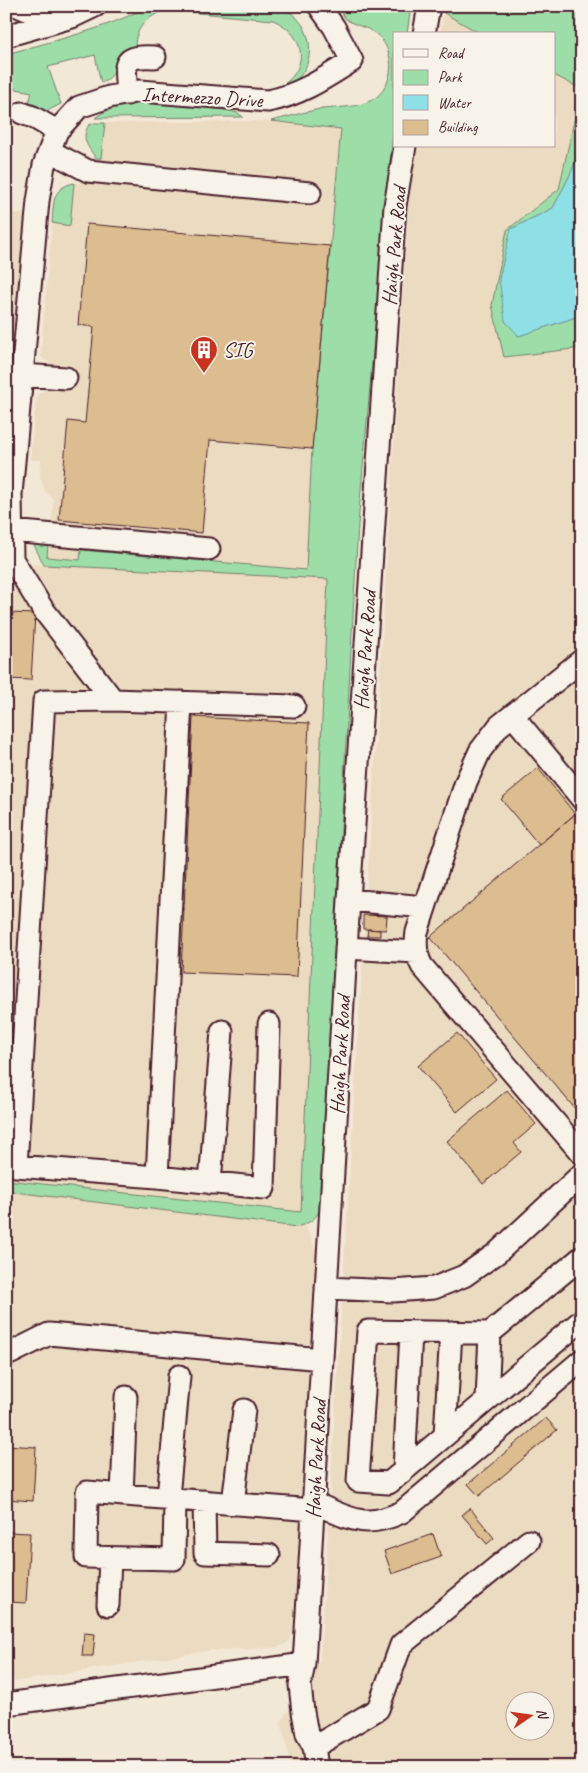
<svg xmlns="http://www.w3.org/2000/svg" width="588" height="1773" viewBox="0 0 588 1773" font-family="Caveat,sans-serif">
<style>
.built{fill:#ebdbc1;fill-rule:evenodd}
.green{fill:#9ddea8;stroke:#747e6a}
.water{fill:#8fe0e6;stroke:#73939b}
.building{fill:#dcbd8f;stroke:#4a1f2b}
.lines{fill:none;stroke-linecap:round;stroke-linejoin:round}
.minor-casing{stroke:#4a1f2b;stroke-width:25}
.minor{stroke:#f7f3e8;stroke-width:21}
.labels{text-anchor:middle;stroke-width:4;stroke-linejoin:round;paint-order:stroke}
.street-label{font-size:21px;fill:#4a1f2b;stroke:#f7f3e8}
.poi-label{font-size:21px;fill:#4a1f2b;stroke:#f7f3e8;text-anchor:start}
</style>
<rect width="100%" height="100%" fill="#f2e8d6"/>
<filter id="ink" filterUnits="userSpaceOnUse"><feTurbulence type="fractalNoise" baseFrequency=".02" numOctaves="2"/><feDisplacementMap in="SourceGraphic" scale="10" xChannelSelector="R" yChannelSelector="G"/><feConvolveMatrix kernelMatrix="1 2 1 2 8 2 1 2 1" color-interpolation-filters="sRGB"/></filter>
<g filter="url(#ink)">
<path class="built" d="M444,13L481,34H440Z
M554,75L581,89L559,189L507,230L492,305L504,357L582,348V1767H291L281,1722L320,1661L409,195L418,146H554ZM516,1700H546V1730H516Z
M264,121L341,129L312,449L306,570L81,550L80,560L47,557L54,500L45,491L40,477L41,460H30L36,399L39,394L49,388L51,364L41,357V351L52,223L70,225L74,183H80L96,158H101L105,123Z
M6,213L25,214L6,404Z
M6,563L328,578L301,1212L6,1180Z
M6,1191L297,1227L304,1224L316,1250L293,1631L290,1640L284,1645L274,1648L213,1650L6,1683Z"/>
<path class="green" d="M149,6H260C270,7 282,8 291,13C311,27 316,57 300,76C293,83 285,86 276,89C310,72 308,35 273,20L167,10C149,15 135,27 135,47C109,49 123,76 101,83L95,55L48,67L61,104L43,113L28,106L32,92L6,87L7,54C55,40 104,30 149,6Z
M338,6H411L407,34H394V124L387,189L358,525L320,1209C315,1221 308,1223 297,1227L6,1191V1180L301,1212L328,579L44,565L33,543L48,545L47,557L80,560L81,550L306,570L312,449L341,129L271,121C285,118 300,113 315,110C346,105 382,112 390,73C392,62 389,49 382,40C372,26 357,28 346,19C343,16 340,10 338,6Z
M447,6H582V146L569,177L553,208L511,229L518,336L576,317L582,319V348L504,357L492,305L507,230L559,189L581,89L554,75V34H481L444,13Z
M152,102L225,110L238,113L243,117L95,118C111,105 132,103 152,102Z
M94,123H105L101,158H96C88,147 80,138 89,125Z
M74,183L70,226L52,223C54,203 51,188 74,183Z"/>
<path class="water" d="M582,146V319L576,317L519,336L505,321L499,279L511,229L553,208L569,177Z"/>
<path class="building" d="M6,213H12L6,292Z
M87,224L330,246L312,449L210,440L202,533L59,520L68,421L85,423L94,327L78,325Z
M11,613L35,614L31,680L8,679Z
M193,717L309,723L297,977L181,972Z
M538,768L575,814L539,845L501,799Z
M575,814L582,821V1117L430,937Z
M363,915L387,916L386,930L363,929Z
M368,929L380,930V936H367Z
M457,1033L496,1079L457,1112L418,1066Z
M507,1090L536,1124L514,1143L521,1152L483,1184L447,1141Z
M546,1418L557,1430L479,1496L468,1484Z
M6,1445L36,1447L33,1501L6,1499Z
M470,1508L494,1538L487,1544L462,1515Z
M6,1532L30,1533L26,1603L10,1602L6,1662Z
M433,1534L441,1557L392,1574L384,1551Z
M84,1633L95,1634L93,1656H82Z"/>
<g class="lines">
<defs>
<path id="minor" d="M18,6L41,16L58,21
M424,34L429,6
M6,36L72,17L95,6
M127,94C125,64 120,55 155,57
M22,113L33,117L57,131
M50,151L88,171L310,193
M22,375L66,378
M11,531L209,549
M12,559L11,494L38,201L44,165L57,131L79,107L109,97L140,91L268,101C300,95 325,78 352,61L334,27L319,6
M12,559L42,608L113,700L294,706
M582,660L499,726L480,751L466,782L417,932C415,945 416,955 422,966L582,1154
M113,700L44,701L16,1166L157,1177
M181,702L157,1177L264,1188L269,1024
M513,716L582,799
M349,900L425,907
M346,948L416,952
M210,1183L222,1031
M582,1257L490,1333L368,1331L358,1481L389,1483L582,1320
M326,1288L393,1291L434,1288L464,1276L497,1253L582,1174
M6,1352L11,1353L49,1334L322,1359
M487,1400L490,1333
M445,1435L451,1332
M404,1470L411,1332
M122,1495L126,1397
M168,1498L179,1376
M175,1499L174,1559L86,1557L87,1492L313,1510
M204,1501L205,1553L269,1555
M314,1503C349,1518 364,1530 402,1512L582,1360
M233,1504L244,1410
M108,1605L110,1558
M304,1664L300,1685L303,1712L307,1734L314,1747L317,1767
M6,1704L304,1664L349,900L395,206L405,146
M314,1747L378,1709L401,1645L529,1541"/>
</defs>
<use href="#minor" class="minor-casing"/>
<use href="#minor" class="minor"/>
</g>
</g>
<defs>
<symbol id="building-pin" viewBox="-11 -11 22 30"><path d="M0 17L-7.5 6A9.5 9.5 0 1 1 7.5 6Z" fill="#c8321e" stroke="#f7f3e8"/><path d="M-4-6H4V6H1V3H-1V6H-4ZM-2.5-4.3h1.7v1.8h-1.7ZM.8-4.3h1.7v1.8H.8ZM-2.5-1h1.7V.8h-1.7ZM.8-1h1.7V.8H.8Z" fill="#fff"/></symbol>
</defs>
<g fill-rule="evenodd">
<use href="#building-pin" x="188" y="334" width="32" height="43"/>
</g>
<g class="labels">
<g class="street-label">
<text transform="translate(202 97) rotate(3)" y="7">Intermezzo Drive</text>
<text transform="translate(394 246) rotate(-85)" y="7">Haigh Park Road</text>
<text transform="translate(365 650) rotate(-86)" y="7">Haigh Park Road</text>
<text transform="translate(340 1055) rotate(-87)" y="7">Haigh Park Road</text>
<text transform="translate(316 1459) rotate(-87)" y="7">Haigh Park Road</text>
</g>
<g class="poi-label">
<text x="223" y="357">SIG</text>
</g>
</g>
<rect width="588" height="1773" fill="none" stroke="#f7f3e8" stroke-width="25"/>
<rect x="12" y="12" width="563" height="1748" fill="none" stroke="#4a1f2b" stroke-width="2" filter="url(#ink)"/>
<rect x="393" y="32" width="162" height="115" fill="#f7f3e8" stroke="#b29e9c"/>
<rect x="403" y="49" width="25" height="8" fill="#f7f3e8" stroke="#b29e9c"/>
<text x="438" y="58" font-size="15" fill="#4a1f2b">Road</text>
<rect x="403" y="70" width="25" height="15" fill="#9ddea8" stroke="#b29e9c"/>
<text x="438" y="82" font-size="15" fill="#4a1f2b">Park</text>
<rect x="403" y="95" width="25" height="15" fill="#8fe0e6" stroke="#b29e9c"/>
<text x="438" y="108" font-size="15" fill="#4a1f2b">Water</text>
<rect x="403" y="120" width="25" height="15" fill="#dcbd8f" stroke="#b29e9c"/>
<text x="438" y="132" font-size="15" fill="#4a1f2b">Building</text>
<g transform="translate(530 1716) rotate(77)"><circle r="24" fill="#f7f3e8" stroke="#b29e9c"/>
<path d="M0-4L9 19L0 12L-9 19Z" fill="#c8321e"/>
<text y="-8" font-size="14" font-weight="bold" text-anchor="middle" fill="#4a1f2b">N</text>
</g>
</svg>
